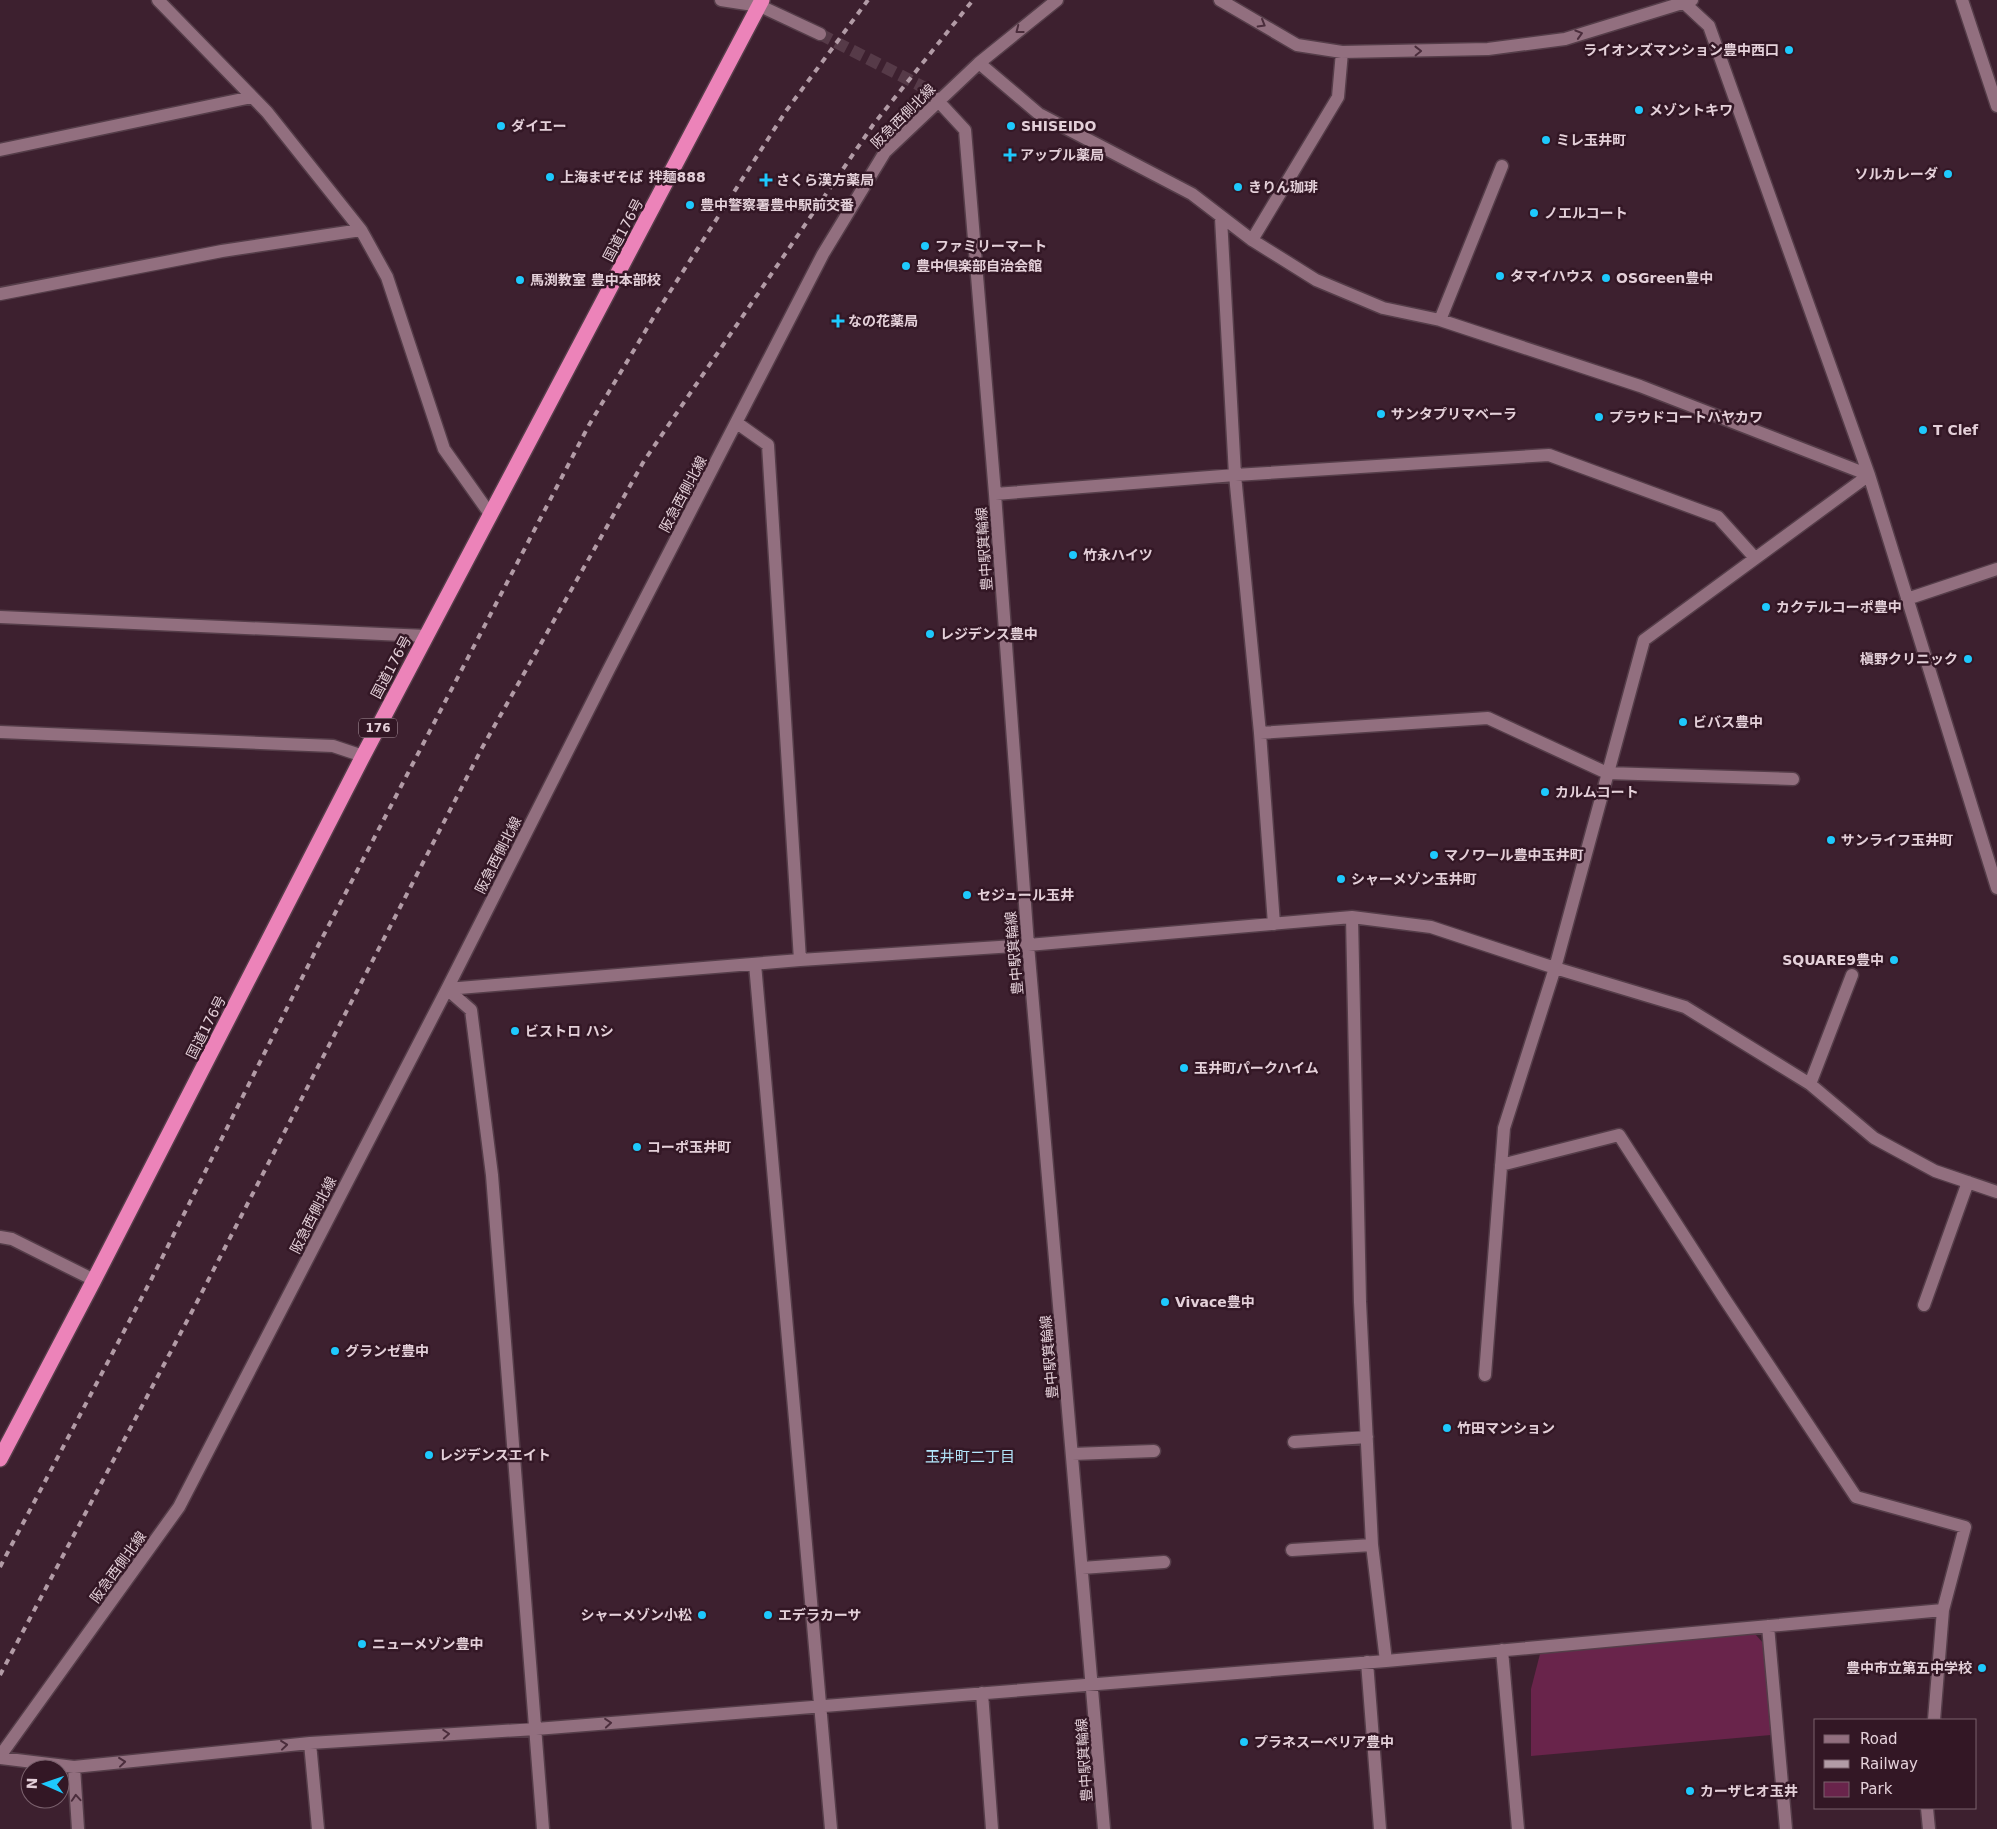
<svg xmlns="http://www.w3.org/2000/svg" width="1997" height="1829" viewBox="0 0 1997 1829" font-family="'DejaVu Sans','Noto Sans JP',sans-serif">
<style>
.green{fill:#69244b}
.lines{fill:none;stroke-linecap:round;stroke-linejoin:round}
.minor-tunnel{stroke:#563a48;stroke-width:12;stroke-dasharray:12 6;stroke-linecap:butt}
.minor-casing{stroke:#553d49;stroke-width:15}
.highway-casing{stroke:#553d49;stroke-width:18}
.minor{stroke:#926f7f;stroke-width:12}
.highway{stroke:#ec83b9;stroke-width:15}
.rail{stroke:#b29ba6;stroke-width:4;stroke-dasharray:6 6;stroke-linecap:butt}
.oneway{stroke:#4b2d3c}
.poi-dot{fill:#1ec9fd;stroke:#331725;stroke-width:2}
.labels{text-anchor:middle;stroke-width:5;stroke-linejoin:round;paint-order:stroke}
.shield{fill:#331725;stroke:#af98a3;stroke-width:1}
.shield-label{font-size:12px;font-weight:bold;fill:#e4d0d9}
.poi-label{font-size:14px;font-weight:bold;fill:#e4d0d9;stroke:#331725;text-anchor:start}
.street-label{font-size:14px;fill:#e4d0d9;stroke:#331725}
.neighbourhood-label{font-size:15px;fill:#b3e6fb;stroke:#331725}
</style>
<rect width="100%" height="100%" fill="#3d202f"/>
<path class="green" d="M1755,1634L1764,1644L1771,1735L1531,1756V1689L1540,1654Z"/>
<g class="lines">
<path class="minor-tunnel" d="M820,34L927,89"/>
<defs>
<path id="minor" d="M158,0L267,112L361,230L387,277L444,449L490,514
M721,0L760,6L820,34
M1220,0L1297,45L1342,52L1488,49L1565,39L1692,0
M1681,0L1709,26L1869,475L1997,888
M1962,0L1997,106
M979,63L1039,114L1192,194L1252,240L1316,280L1383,308L1440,320L1640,386L1869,475L1644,640L1555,968L1504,1128L1485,1375
M927,89L965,130L995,494L1028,945L1104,1829
M0,150L252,97
M1221,218L1235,475L1260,733L1274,924
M1252,240L1338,97L1342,52
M0,294L222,251L361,230
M1440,320L1502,166
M737,423L768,445L800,960
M995,494L1235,475L1549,455L1718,517L1755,558
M1907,599L1997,569
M0,617L426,636
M0,732L333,746L363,756
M1260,733L1488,718L1607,773L1793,779
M1352,917L1360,1302L1372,1545L1386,1661
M755,964L831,1829
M447,989L800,960L1028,945L1352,917L1431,927L1555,968L1685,1007L1810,1084L1874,1138L1935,1171L1997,1192
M447,989L471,1010L492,1175L543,1829
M1810,1084L1852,975
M1501,1165L1619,1135L1724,1298L1856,1497L1965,1527L1943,1610L1934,1720
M0,1237L12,1239L94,1280
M1924,1305L1968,1182
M1294,1442L1367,1437
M1072,1454L1154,1451
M1292,1550L1372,1545
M1082,1568L1164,1562
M1768,1626L1786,1829
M1502,1650L1518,1829
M1367,1662L1380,1829
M982,1693L992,1829
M310,1743L318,1829
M0,1756L179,1507L447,989L609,669L823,254L885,152L979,63L1057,0
M0,1758L74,1767L310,1743L536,1729L1386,1661L1943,1610
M74,1767L78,1829
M1927,1808L1929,1829"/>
<path id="highway" d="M0,1459L94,1280L363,756L762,0"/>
</defs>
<use href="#minor" class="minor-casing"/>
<use href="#highway" class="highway-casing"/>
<use href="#minor" class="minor"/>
<use href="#highway" class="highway"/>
<path class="rail" d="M0,1567L152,1278L318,946L589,425L655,315L786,111L868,0
M0,1675L197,1302L482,748L644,461L873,125L973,0"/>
</g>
<defs><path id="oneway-chevron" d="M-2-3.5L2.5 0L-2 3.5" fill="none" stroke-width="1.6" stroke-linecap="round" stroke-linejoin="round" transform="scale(1.25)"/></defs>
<g class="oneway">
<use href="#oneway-chevron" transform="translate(1262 24) rotate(30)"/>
<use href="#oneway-chevron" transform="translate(1019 30) rotate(142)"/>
<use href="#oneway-chevron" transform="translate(1579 34) rotate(-17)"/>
<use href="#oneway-chevron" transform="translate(1418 51) rotate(-1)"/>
<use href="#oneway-chevron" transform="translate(608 1723) rotate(-5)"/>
<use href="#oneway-chevron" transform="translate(446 1734) rotate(-4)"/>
<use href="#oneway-chevron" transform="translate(284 1745) rotate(-6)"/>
<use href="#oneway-chevron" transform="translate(122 1762) rotate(-6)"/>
<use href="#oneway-chevron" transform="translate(76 1798) rotate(-94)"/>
</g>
<g class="poi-dot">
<circle cx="1789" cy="50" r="5"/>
<circle cx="1639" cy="110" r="5"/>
<circle cx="501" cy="126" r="5"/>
<circle cx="1011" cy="126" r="5"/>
<circle cx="1546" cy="140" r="5"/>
<path d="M1007.5 147.5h5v5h5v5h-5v5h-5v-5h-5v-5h5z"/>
<circle cx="1948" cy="174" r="5"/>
<circle cx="550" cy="177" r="5"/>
<path d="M763.5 172.5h5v5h5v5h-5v5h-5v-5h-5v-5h5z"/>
<circle cx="1238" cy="187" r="5"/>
<circle cx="690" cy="205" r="5"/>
<circle cx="1534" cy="213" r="5"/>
<circle cx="925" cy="246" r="5"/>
<circle cx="906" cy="266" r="5"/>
<circle cx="1500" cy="276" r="5"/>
<circle cx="1606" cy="278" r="5"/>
<circle cx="520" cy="280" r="5"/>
<path d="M835.5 313.5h5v5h5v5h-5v5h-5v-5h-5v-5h5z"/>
<circle cx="1381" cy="414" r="5"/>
<circle cx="1599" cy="417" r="5"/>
<circle cx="1923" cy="430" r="5"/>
<circle cx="1073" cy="555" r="5"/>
<circle cx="1766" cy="607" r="5"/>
<circle cx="930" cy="634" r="5"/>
<circle cx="1968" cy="659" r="5"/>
<circle cx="1683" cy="722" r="5"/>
<circle cx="1545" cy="792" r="5"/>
<circle cx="1831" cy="840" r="5"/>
<circle cx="1434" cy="855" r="5"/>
<circle cx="1341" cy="879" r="5"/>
<circle cx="967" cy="895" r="5"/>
<circle cx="1894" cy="960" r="5"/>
<circle cx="515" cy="1031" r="5"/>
<circle cx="1184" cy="1068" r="5"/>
<circle cx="637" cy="1147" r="5"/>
<circle cx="1165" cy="1302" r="5"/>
<circle cx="335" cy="1351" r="5"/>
<circle cx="1447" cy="1428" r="5"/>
<circle cx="429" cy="1455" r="5"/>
<circle cx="702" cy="1615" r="5"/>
<circle cx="768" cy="1615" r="5"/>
<circle cx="362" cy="1644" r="5"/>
<circle cx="1982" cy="1668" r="5"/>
<circle cx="1244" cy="1742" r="5"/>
<circle cx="1690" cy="1791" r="5"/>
</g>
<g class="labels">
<rect class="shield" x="359" y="718.5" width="38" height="19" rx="4"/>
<g class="shield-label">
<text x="378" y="732">176</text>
</g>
<g class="poi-label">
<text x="1779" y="55" text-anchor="end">ライオンズマンション豊中西口</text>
<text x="1649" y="115">メゾントキワ</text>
<text x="511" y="131">ダイエー</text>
<text x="1021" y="131">SHISEIDO</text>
<text x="1556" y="145">ミレ玉井町</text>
<text x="1020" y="160">アップル薬局</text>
<text x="1938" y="179" text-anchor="end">ソルカレーダ</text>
<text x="560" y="182">上海まぜそば 拌麺888</text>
<text x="776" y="185">さくら漢方薬局</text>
<text x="1248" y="192">きりん珈琲</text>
<text x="700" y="210">豊中警察署豊中駅前交番</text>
<text x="1544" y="218">ノエルコート</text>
<text x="935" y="251">ファミリーマート</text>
<text x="916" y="271">豊中倶楽部自治会館</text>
<text x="1510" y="281">タマイハウス</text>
<text x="1616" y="283">OSGreen豊中</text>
<text x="530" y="285">馬渕教室 豊中本部校</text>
<text x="848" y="326">なの花薬局</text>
<text x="1391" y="419">サンタプリマベーラ</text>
<text x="1609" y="422">プラウドコートハヤカワ</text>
<text x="1933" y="435">T Clef</text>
<text x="1083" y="560">竹永ハイツ</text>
<text x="1776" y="612">カクテルコーポ豊中</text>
<text x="940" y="639">レジデンス豊中</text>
<text x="1958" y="664" text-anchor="end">槇野クリニック</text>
<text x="1693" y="727">ビバス豊中</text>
<text x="1555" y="797">カルムコート</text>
<text x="1841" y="845">サンライフ玉井町</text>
<text x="1444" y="860">マノワール豊中玉井町</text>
<text x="1351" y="884">シャーメゾン玉井町</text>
<text x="977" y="900">セジュール玉井</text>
<text x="1884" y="965" text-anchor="end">SQUARE9豊中</text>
<text x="525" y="1036">ビストロ ハシ</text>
<text x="1194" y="1073">玉井町パークハイム</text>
<text x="647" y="1152">コーポ玉井町</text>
<text x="1175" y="1307">Vivace豊中</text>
<text x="345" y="1356">グランゼ豊中</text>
<text x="1457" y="1433">竹田マンション</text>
<text x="439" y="1460">レジデンスエイト</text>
<text x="692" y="1620" text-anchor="end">シャーメゾン小松</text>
<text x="778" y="1620">エデラカーサ</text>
<text x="372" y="1649">ニューメゾン豊中</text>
<text x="1972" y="1673" text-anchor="end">豊中市立第五中学校</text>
<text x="1254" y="1747">プラネスーペリア豊中</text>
<text x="1700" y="1796">カーザヒオ玉井</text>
</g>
<g class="street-label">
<text transform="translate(903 116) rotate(-45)" y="5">阪急西側北線</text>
<text transform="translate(623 230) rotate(-62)" y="5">国道176号</text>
<text transform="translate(683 494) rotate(-62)" y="5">阪急西側北線</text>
<text transform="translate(984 549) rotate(-94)" y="5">豊中駅箕輪線</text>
<text transform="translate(391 667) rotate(-62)" y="5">国道176号</text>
<text transform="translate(498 855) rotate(-63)" y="5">阪急西側北線</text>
<text transform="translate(1014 953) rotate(-95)" y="5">豊中駅箕輪線</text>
<text transform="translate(206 1027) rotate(-63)" y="5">国道176号</text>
<text transform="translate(313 1215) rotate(-63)" y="5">阪急西側北線</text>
<text transform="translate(1049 1357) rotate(-95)" y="5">豊中駅箕輪線</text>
<text transform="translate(118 1567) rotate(-54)" y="5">阪急西側北線</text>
<text transform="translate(1084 1760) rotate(-94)" y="5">豊中駅箕輪線</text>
</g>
<g class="neighbourhood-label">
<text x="970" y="1462">玉井町二丁目</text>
</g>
</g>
<rect x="1814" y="1719" width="162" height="90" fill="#331725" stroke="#7a616d"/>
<rect x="1824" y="1735" width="25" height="8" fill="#926f7f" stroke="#7a616d"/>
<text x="1860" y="1744" font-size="15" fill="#e4d0d9">Road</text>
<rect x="1824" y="1760" width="25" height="8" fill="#b29ba6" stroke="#7a616d"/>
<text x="1860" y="1769" font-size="15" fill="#e4d0d9">Railway</text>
<rect x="1824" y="1782" width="25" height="15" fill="#69244b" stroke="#7a616d"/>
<text x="1860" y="1794" font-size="15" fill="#e4d0d9">Park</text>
<g transform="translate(45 1784) rotate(272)"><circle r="24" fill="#331725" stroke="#7a616d"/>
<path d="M0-4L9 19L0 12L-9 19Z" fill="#1ec9fd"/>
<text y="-8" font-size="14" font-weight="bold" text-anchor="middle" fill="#e4d0d9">N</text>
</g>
</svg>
